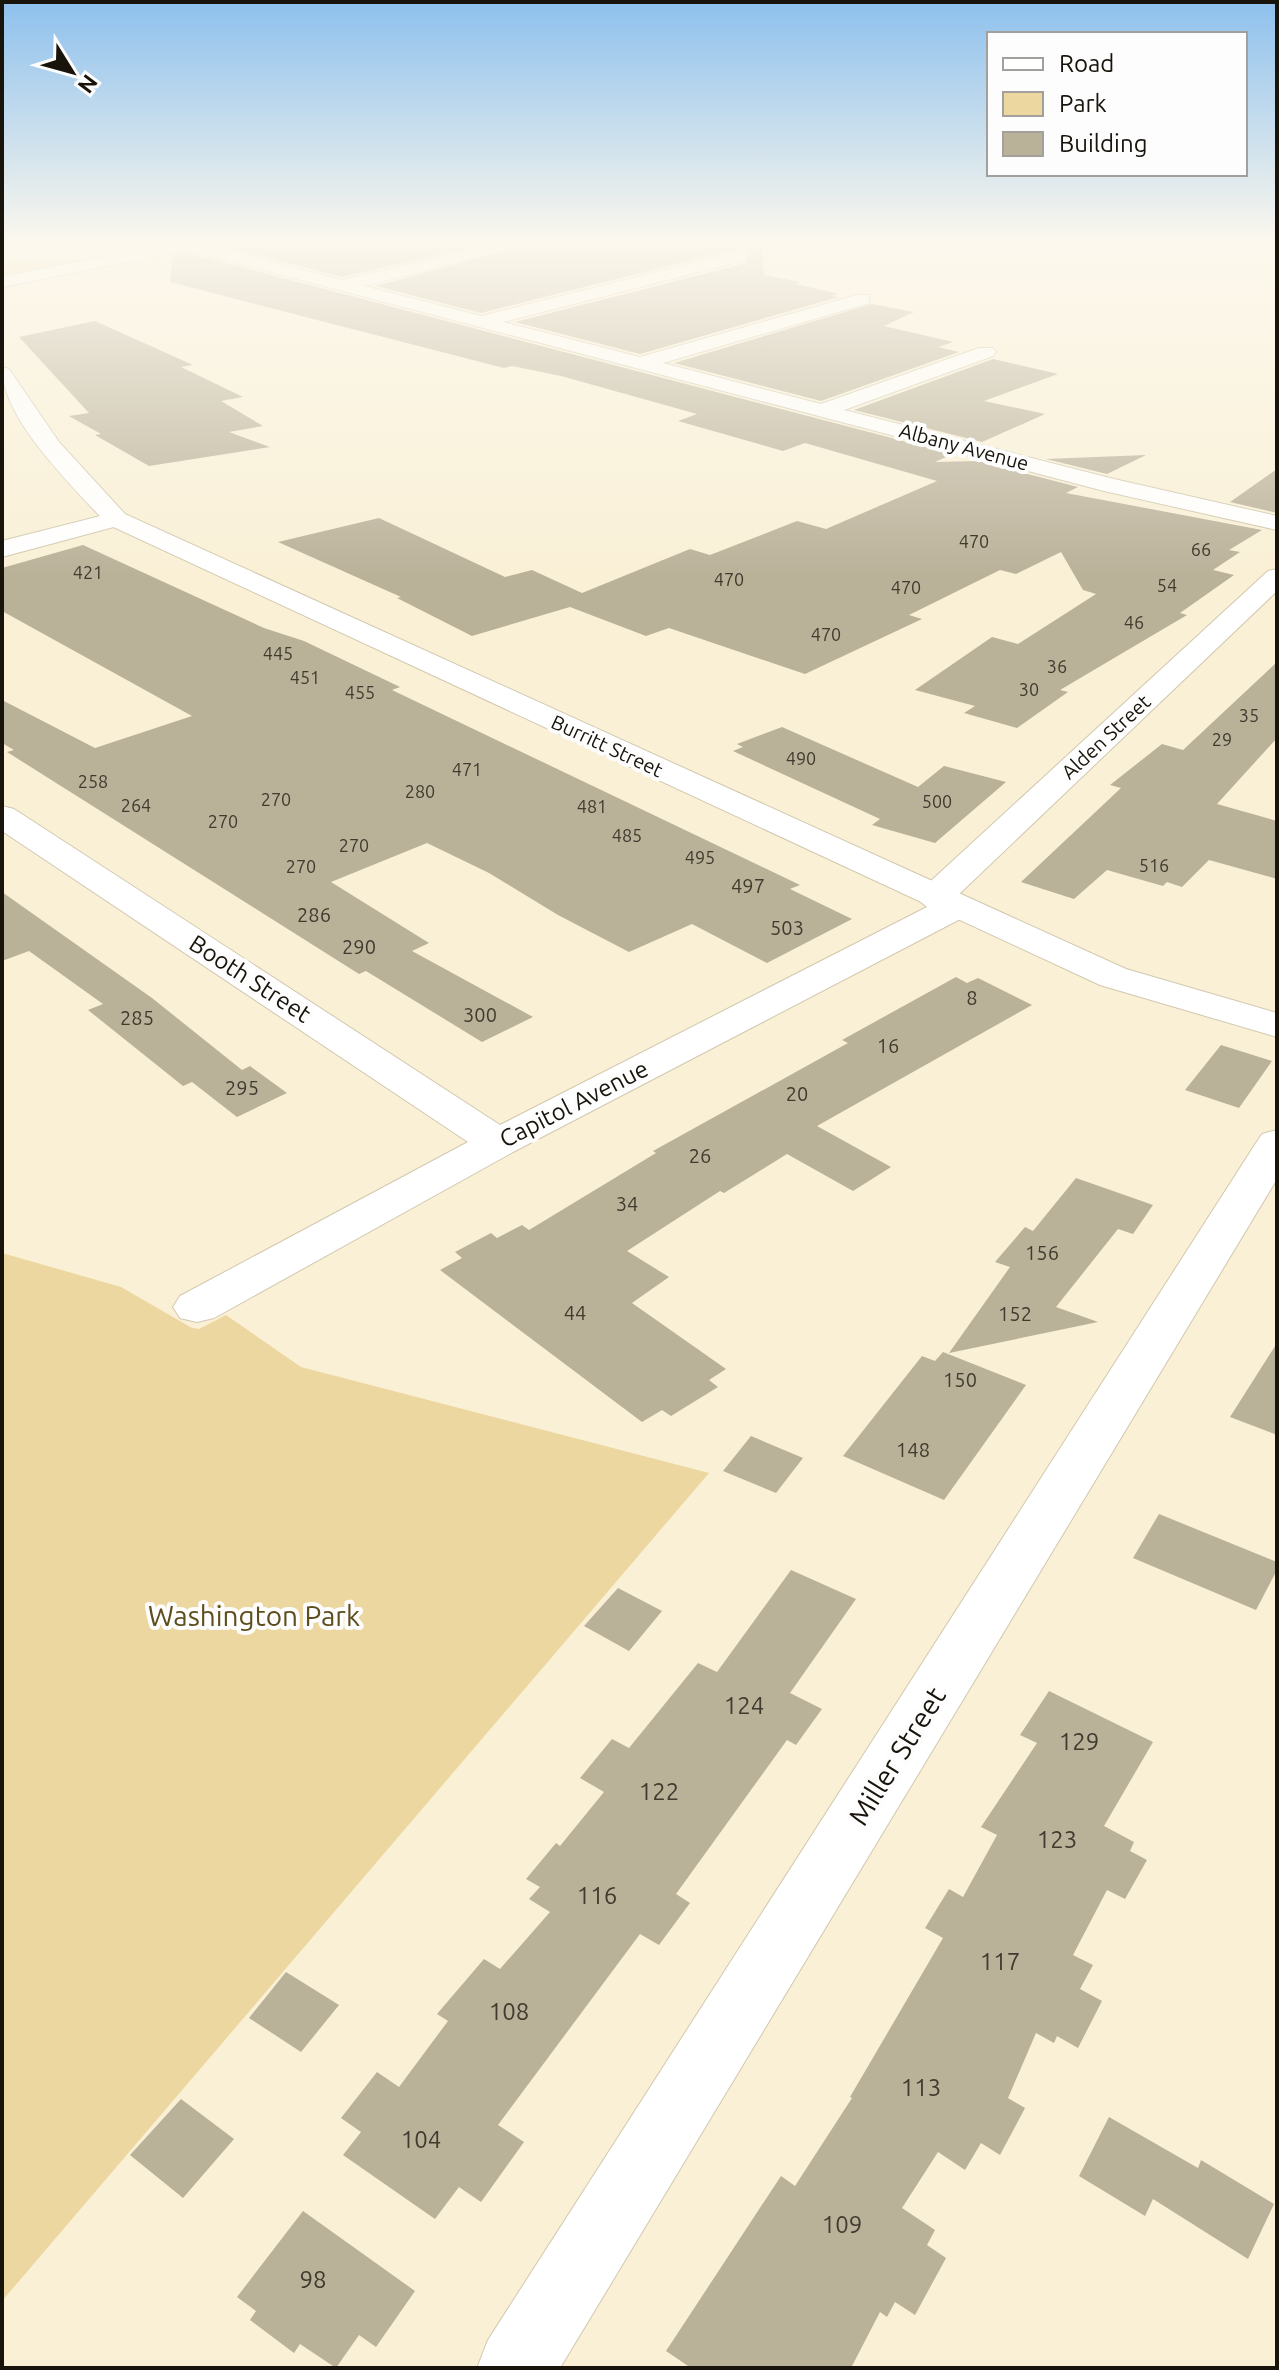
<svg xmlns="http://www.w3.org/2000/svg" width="1279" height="2370" viewBox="0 0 1279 2370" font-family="Ubuntu,sans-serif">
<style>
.green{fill:#ecd7a0}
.building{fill:#bab199}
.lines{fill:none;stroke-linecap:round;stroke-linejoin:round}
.street-casing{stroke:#d1c8af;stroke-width:2}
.secondary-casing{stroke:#d1c8af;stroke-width:2}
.street{fill:#fff;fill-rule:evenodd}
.secondary{fill:#fff;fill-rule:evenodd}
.labels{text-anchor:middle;stroke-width:8;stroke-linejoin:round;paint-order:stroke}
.far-number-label{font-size:18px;fill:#403b2e}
.far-street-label{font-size:20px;fill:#18140b;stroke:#fdfdfd}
.number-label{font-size:20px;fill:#403b2e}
.street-label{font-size:24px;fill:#18140b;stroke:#fdfdfd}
.near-number-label{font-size:24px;fill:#403b2e}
.near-park-label{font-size:28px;fill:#5e4e1e;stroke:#fdfdfd}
.near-street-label{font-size:28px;fill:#18140b;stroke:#fdfdfd}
</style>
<rect width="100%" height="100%" fill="#f9f0d6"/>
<path class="green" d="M99,259L2,278V262Z
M2,1253L121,1287L192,1328L199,1329L226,1315L301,1367L709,1473L2,2301Z"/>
<path class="building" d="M215,244H485L342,277Z
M532,244H761L764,275L800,282L796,284L839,294L831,296L839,297L640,354L515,322L747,263L748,250L739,248L481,313L376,286Z
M187,253L953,454L935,462L978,461L1078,487L1066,493L1262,530L1229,550L1240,552L1213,570L1234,575L1180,613L1187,615L1060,690L1068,692L1017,728L964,713L975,706L915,690L992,637L1018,644L1096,594L1083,590L1061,552L1016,574L1000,570L909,615L922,619L805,674L669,628L646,636L570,607L472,636L397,598L401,597L278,542L379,518L505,577L532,570L582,593L690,549L710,555L797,521L826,529L937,481L805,443L783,451L678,421L697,414L561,376L512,366L504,368L170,282L173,256Z
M872,304L914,312L884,326L953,342L938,347L959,352L821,401L674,363Z
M95,321L193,365L181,367L243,397L221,401L263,426L229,432L270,447L149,466L95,435L101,434L69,416L89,413L19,337Z
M993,359L1058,374L984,401L1045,414L982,442L854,410Z
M1146,455L1107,474L1046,459Z
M1277,469V513L1230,502Z
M83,545L264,628L304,641L400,687L392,690L800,885L790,889L852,919L767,963L692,924L629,952L558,915L489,873L427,843L331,882L429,943L412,951L533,1017L482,1042L366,971L359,974L7,752L14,750L2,743V700L95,748L192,716L2,611V568Z
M1277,662V738L1217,804L1277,821V879L1209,860L1182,887L1167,882L1163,886L1107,870L1074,899L1021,882L1121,788L1110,785L1162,744L1183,750Z
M782,727L918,787L944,766L1006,782L935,843L872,825L880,819L733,751L743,747L737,744Z
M2,892L152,998L242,1070L250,1066L287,1093L237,1117L192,1082L183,1086L88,1010L103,1004L29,951L2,961Z
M956,977L967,983L978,978L1032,1005L817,1126L891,1167L853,1191L787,1154L724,1193L720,1191L627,1251L669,1277L632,1303L726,1369L709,1380L718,1387L671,1416L662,1410L642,1422L440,1270L462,1258L455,1252L491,1233L497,1238L522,1225L529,1230L656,1153L653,1151L848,1043L842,1040Z
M1221,1045L1272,1061L1239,1108L1185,1090Z
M1076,1178L1153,1205L1133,1234L1118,1229L1056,1307L1098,1322L949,1353L1010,1267L995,1262L1025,1227L1033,1231Z
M1277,1343V1435L1230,1417Z
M943,1352L1026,1385L944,1500L843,1456L922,1356L935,1361Z
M751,1436L803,1458L776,1493L723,1471Z
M1159,1514L1277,1562V1570L1256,1610L1133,1558Z
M791,1570L856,1599L790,1693L822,1709L796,1745L787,1740L676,1894L690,1903L659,1945L640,1934L498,2125L524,2142L481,2202L459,2187L435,2219L343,2155L361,2132L341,2118L377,2072L399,2087L448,2021L437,2014L484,1959L500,1969L550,1912L529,1899L540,1887L526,1879L556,1843L560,1846L604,1792L580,1778L612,1739L629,1748L698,1663L717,1672Z
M618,1588L662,1611L629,1651L584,1626Z
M1049,1691L1153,1742L1104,1826L1134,1842L1130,1851L1147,1860L1125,1899L1107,1890L1073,1955L1093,1965L1080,1989L1102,2001L1078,2048L1057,2036L1054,2043L1036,2033L1008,2098L1025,2108L1000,2155L981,2143L965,2170L938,2152L902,2208L935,2230L927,2245L946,2258L915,2315L895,2302L887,2317L880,2312L851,2368H691L666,2351L781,2176L795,2186L852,2098L850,2097L943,1938L925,1928L949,1889L963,1897L997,1835L981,1827L1037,1743L1020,1735Z
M286,1972L339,2005L301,2052L249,2018Z
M181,2099L234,2139L183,2198L130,2155Z
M1109,2117L1198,2168L1201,2160L1274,2204L1248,2259L1153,2199L1145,2216L1079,2176Z
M303,2211L415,2291L376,2347L359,2335L336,2368L300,2344L294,2353L250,2320L256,2311L237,2297Z"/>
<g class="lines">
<defs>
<path id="street" d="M166,244H203L342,280L499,244H529L364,286L481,316L740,251L746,252V260L503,322L640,357L857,295H869V303L663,363L821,404L979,348H993L996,352L993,356L844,410L1114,479L1277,516V530L1104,491L187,250L2,287V277Z
M116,512L125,514L128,519L125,524L2,557V541Z
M1277,569V591L956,897L968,899L973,907L968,915L513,1152L214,1318L197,1322L180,1318L173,1307L180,1296L468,1142L2,831V806L14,809L500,1125L927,907L916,898L921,890L1268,571Z
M1277,1130V1179L560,2368H477L488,2340L1256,1143L1262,1134Z"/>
<path id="secondary" d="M2,367L9,369L59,442L125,514L1126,969L1277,1013V1037L1100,985L107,524C72,485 2,420 2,367Z"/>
</defs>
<use href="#street" class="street-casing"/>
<use href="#secondary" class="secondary-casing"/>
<use href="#street" class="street"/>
<use href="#secondary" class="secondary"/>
</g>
<linearGradient id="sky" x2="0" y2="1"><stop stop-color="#8dc0ed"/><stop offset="0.42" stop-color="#fcf8ed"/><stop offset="1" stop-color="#fcf8ed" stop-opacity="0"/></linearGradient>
<rect width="1279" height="576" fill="url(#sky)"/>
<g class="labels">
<g class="far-number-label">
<text x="974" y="548">470</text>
<text x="1201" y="556">66</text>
<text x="88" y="579">421</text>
<text x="729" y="586">470</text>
<text x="1167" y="592">54</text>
<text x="906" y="594">470</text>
<text x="1134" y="629">46</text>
<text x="826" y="641">470</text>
<text x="278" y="660">445</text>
<text x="1057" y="673">36</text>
<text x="305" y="684">451</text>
<text x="1029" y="696">30</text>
<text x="360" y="699">455</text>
<text x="1249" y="722">35</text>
<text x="1222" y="746">29</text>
<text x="801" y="765">490</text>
<text x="467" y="776">471</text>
<text x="93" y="788">258</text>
<text x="420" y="798">280</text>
<text x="276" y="806">270</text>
<text x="937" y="808">500</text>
<text x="136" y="812">264</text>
<text x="592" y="813">481</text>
<text x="223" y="828">270</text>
<text x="627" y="842">485</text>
<text x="354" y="852">270</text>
<text x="700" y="864">495</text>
<text x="1154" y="872">516</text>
<text x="301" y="873">270</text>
</g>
<g class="far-street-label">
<text transform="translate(964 447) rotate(15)" y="7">Albany Avenue</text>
<text transform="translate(1106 737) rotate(-43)" y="7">Alden Street</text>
<text transform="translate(607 746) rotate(25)" y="7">Burritt Street</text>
</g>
<g class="number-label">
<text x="748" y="893">497</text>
<text x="314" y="922">286</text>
<text x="787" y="935">503</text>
<text x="359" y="954">290</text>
<text x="972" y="1005">8</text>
<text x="480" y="1022">300</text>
<text x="137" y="1025">285</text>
<text x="888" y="1053">16</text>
<text x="242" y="1095">295</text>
<text x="797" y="1101">20</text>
<text x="700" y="1163">26</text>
<text x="627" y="1211">34</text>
<text x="1042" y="1260">156</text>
<text x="575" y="1320">44</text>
<text x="1015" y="1321">152</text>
<text x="960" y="1387">150</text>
<text x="913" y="1457">148</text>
</g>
<g class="street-label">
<text transform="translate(250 979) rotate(33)" y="8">Booth Street</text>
<text transform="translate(574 1104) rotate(-27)" y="8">Capitol Avenue</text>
</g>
<g class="near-number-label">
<text x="744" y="1714">124</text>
<text x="1079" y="1750">129</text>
<text x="659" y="1800">122</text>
<text x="1057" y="1848">123</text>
<text x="597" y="1904">116</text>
<text x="1000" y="1970">117</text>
<text x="509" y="2020">108</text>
<text x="921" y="2096">113</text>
<text x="421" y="2148">104</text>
<text x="842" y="2233">109</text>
<text x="313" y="2288">98</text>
</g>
<g class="near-park-label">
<text x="254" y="1626">Washington Park</text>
</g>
<g class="near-street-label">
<text transform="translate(897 1756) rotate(-58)" y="10">Miller Street</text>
</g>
</g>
<rect width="1279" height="2370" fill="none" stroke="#18140b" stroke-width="8"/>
<rect x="987" y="32" width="260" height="144" fill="#fdfdfd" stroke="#a1a09c" stroke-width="2"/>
<rect x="1003" y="58" width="40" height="12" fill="#ffffff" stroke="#a1a09c" stroke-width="2"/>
<text x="1059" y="72" font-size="24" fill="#18140b">Road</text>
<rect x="1003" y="92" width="40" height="24" fill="#ecd7a0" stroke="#a1a09c" stroke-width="2"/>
<text x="1059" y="112" font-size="24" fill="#18140b">Park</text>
<rect x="1003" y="132" width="40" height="24" fill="#bab199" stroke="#a1a09c" stroke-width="2"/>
<text x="1059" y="152" font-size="24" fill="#18140b">Building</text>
<g transform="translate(72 72) rotate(127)" stroke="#fdfdfd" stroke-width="6" paint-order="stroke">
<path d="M0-6L14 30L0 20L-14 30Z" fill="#18140b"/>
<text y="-12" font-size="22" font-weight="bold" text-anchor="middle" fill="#18140b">N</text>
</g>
</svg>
